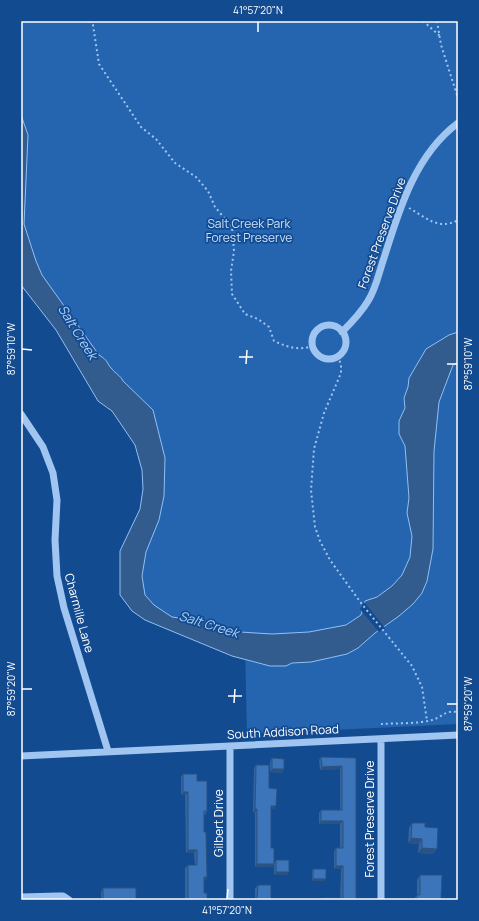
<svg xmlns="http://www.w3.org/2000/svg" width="479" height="921" viewBox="0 0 479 921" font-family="Manrope,sans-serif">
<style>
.green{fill:#2565b0}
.water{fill:#325b8e;stroke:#92c0f5}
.pier{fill:#134b91}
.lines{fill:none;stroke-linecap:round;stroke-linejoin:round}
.path{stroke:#a0c5f1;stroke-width:2;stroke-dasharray:2 3;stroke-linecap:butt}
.minor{stroke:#a0c5f1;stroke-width:7}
.wall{fill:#34659f}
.shaded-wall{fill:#2a5282}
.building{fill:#3c75b9;stroke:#2a5282}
.ticks{fill:none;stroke:#fff;stroke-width:1.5}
.labels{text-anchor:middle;stroke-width:3.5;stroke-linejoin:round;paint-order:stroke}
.park-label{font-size:12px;fill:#c7e0fc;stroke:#134b91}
.street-label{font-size:12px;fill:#fff;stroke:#134b91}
.water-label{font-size:13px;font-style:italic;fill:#accff8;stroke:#134b91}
.neatline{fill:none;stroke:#fff;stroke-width:1.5}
.ticks-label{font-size:10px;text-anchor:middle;fill:#fff}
</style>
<rect width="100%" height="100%" fill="#134b91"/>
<path class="green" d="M21,21H458V724L247,734L245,645L154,617L132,580L155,467L91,372L21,241Z"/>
<path class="water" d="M21,115L28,135L24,224L36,261L42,275L99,355C109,361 106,363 112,369C116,374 120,375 123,381L153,410L165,458L164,496L159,520L146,552L142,576L145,595L154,605L172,617L207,622L224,629L240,632L272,634L309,632L346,625L361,615L365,601L377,597L392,586L402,575L410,557L412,536L407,513L409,498L405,446L399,434V421L405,408L404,398L408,387L409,378L426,349L449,335L458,332V362L453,365L439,402L434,451L433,549L427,581L422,593L413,604L399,616L375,633L358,648L347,654L311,662L292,663L286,666H270L232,656L145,620L132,611L120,595V551L140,509L143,489L142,470L135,445L112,411L98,401L56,330L21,285Z"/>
<path class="pier" d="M364,602L385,628L379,632L360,609Z"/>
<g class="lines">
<path class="path" d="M89,21L93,25L99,64L141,127L156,139L175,163L196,177L208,191L215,207L232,227L234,251L231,271L232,294L245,314L258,319L269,327L274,341C287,347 299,351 312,346
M423,21L440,36
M437,21L441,45L458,98
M409,208C425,217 439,231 458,220
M338,356L341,365V373L324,413L314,449L311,490L315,527L320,541L330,560L361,603L412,666L422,687L427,721
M381,724C396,723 418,724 432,720C443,717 444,710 458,712"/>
<path class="minor" d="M312 342a17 17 0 1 1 34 0a17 17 0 1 1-34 0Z
M342,332C352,322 361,313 368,301C376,289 379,272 384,258C399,210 415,155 458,123
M21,414L43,447L53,473L57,500L55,540L57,576L64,608L108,751
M21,756L458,735
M21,897L58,896H63L69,900
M230,900V746
M381,900V739"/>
</g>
<path class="wall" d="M321,757L356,758V900H321L322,898H340L341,869H334V851L336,848H340V824H319V813L321,810H340V769L320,770L319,760Z
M272,758L284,769L282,773L270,772V762Z
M256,765L269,788L274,809H271V848L274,863L276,860L289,872L286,875H274V864L272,867H255V813H253L254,768Z
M183,774L197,781L207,811L205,815H204V832L207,877L205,880H204V893L207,900H185V868L188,865H195L194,853H186L185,795H181V777Z
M412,823L425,827L437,849L433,854L418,853L419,844L408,843L409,828Z
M313,869L325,881H312V871Z
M420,875L441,900H413L417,895V880Z
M258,885L271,900H255V888Z
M103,888L136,900H101V892Z"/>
<path class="shaded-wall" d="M342,766L340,769L320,770L322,767Z
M272,769H284L282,773L270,772Z
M183,792H188L185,795H181Z
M271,806H276L274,809H269Z
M255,809H257L255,813H253Z
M321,821H343L340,824H319Z
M411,838L422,839L419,844L408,843Z
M422,848L437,849L433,854L418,853Z
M188,850H197L194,853H186Z
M257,864H274L272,867H255Z
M336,866H343L341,869H334Z
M276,872H289L286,875H274Z
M204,877H207L205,880H202Z
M313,879H326L325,881H312Z"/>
<path class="building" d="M21,703H22V720H21Z
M321,757L356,758V900H322V898H343V866H336V848H343V821H321V810H342V766L322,767Z
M272,758L284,759V769H272Z
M256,765H269V788L277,789L276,806H271V848H274V864H257V809H255Z
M183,774H197V781H207V811H204V832H206L207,877H204V893H207V900H188V865H197V850H188V792H183Z
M412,823H425V827L438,828L437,849L422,848V839L411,838Z
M21,852H22V870H21Z
M276,860H289V872H276Z
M313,869H326V879H313Z
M420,875H442L441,900H417V895H420Z
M258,885H271V900H257Z
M103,888H136V900H103Z"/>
<path class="ticks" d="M258,32V22M22,349L32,350M239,357H253M246,364L247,350M447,364H457M22,689H32M228,696H242M234,703L235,689M447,704H457M227,899L228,889"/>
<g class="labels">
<g class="park-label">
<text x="249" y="228">Salt Creek Park<tspan x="249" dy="14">Forest Preserve</tspan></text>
</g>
<g class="street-label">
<text transform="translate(382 233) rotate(-70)" y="4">Forest Preserve Drive</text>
<text transform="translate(79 613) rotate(75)" y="4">Charmille Lane</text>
<text transform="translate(283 732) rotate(-3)" y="4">South Addison Road</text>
<text transform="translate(370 819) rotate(-90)" y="4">Forest Preserve Drive</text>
<text transform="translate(219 823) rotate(-90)" y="4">Gilbert Drive</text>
</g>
<g class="water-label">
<text transform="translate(78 332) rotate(58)" y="5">Salt Creek</text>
<text transform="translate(209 624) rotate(17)" y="5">Salt Creek</text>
</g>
</g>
<rect width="479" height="921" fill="none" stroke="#134b91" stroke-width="44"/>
<rect x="22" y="22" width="435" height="877" class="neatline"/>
<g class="ticks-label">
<text x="258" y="14">41°57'20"N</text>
<text transform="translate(11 349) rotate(-90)" y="4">87°59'10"W</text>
<text transform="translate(468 364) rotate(-90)" y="4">87°59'10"W</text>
<text transform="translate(11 689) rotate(-90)" y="4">87°59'20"W</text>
<text transform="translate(468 704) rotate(-90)" y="4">87°59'20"W</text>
<text x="227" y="914">41°57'20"N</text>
</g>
</svg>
